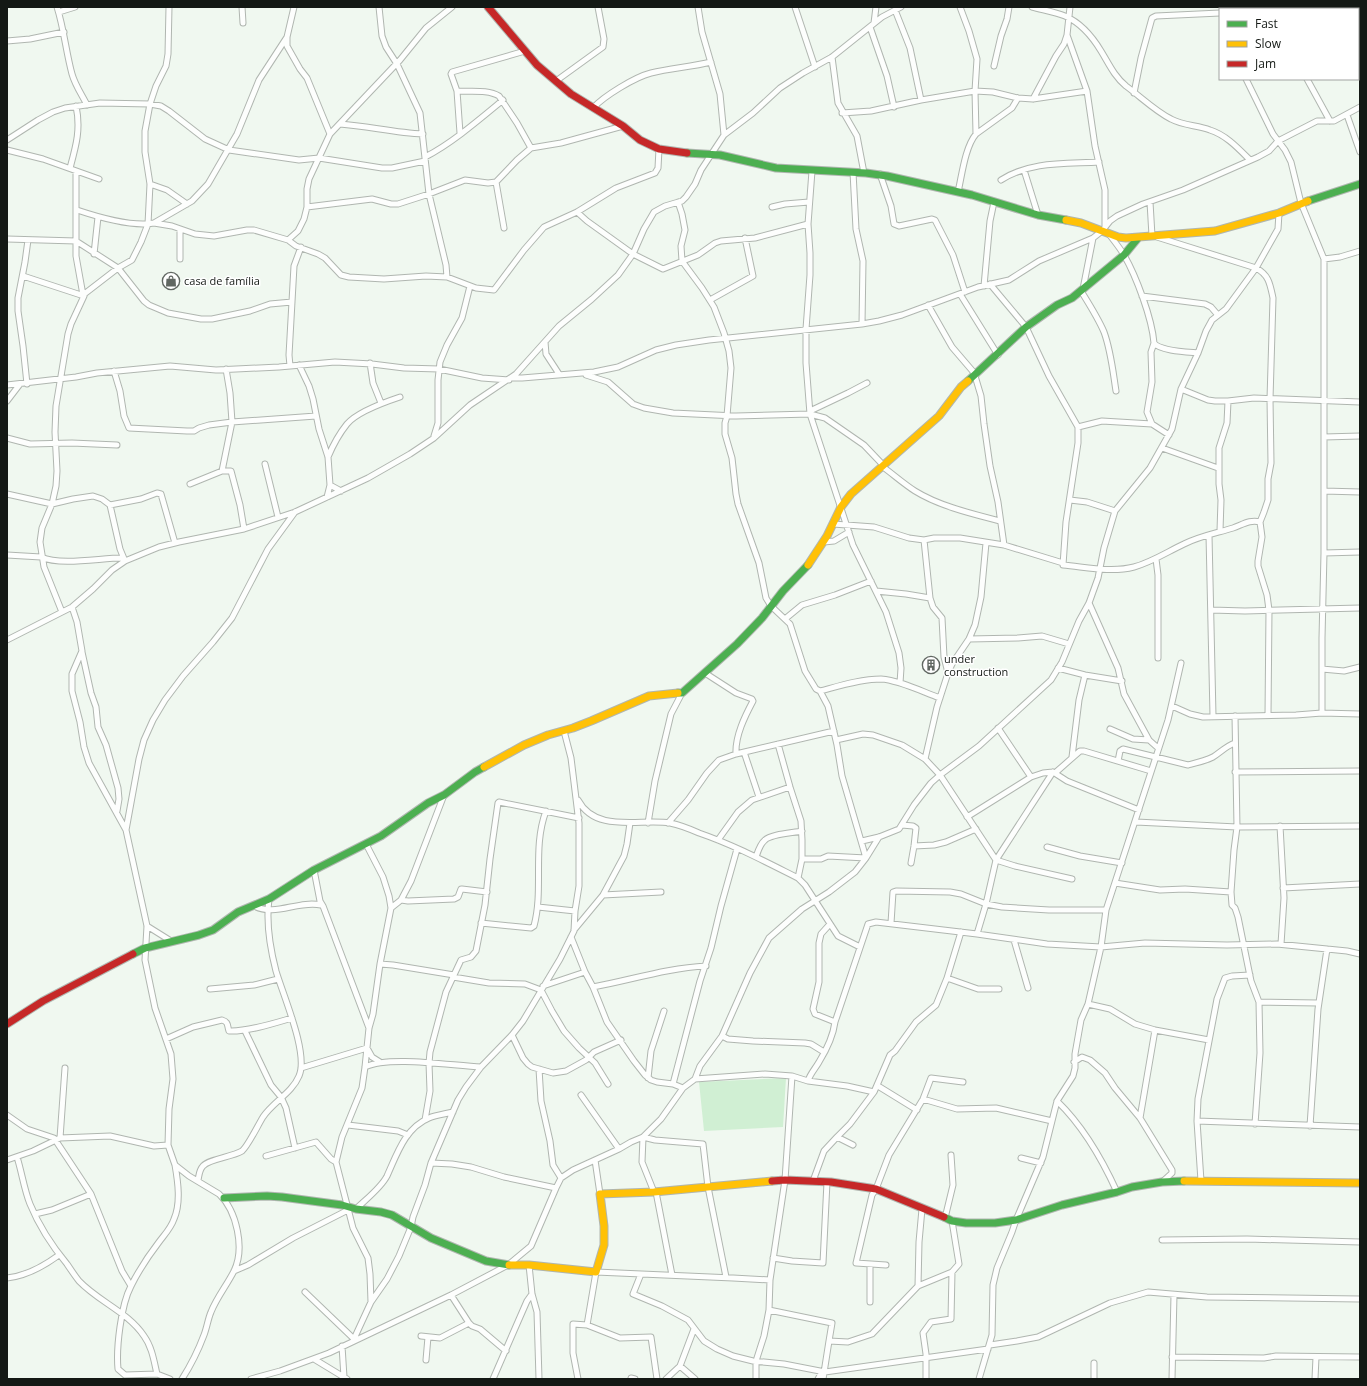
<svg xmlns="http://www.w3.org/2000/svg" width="1367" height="1386" viewBox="0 0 1367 1386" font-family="'Open Sans',sans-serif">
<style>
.green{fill:#d0efd3}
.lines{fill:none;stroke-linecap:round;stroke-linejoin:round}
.street-casing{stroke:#b0b6b0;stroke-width:7}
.fast-casing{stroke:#b0b6b0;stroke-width:9}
.slow-casing{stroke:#b0b6b0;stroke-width:9}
.jam-casing{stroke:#b0b6b0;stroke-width:9}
.street{stroke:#fdfefd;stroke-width:5}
.fast{stroke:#4caf50;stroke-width:7}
.slow{stroke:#ffc107;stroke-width:7}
.jam{stroke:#c62828;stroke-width:7}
.labels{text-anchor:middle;stroke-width:3;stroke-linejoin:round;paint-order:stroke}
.poi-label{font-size:11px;fill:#141915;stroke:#fff;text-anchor:start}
</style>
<rect width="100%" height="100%" fill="#f0f8f0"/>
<path class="green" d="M786,1078L783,1127L704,1131L699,1082Z"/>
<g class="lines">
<defs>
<path id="street" d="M57,7C64,29 66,52 72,74C75,85 82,95 87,105
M242,7L243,23
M294,7L287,37V46L300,69L307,78L330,134
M379,7L382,36L386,47L397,64L420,113L429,194L446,265L447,277
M698,7L702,32L720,94L724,135
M795,7L815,67
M960,7L969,31L977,59L975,91L976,134
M1032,7C1043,10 1055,12 1065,16C1081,23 1092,36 1101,51C1109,64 1114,76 1126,86C1141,97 1155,111 1171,119C1184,126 1197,125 1210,130C1226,135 1238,148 1250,160
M1070,7L1067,35L1087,91L1095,146L1105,190V226
M1228,7V9
M1269,7L1270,9
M1357,9V7
M895,10L910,48L921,100
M59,12L75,7
M1358,17L1360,21
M874,23L876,7
M870,27L887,76L894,107
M7,41L30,39L64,32
M832,57L838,103L857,136L864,173
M994,66L1001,36L1007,19L1009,7
M1246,79L1273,134L1285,150L1291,162L1301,203L1324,259V553L1322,638V713
M1307,79L1330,121
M556,81L603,47L604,39L598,7
M457,91C470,92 488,89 499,96L517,123L531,148
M1134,93L1141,58L1152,18L1156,16L1220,13
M1033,99L1056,56L1064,44L1067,35
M593,108C604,96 635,77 651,73C671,68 691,67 711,62
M842,113L871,111L921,100L975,91L993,92L1018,98L1033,99L1087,91
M1347,115L1360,152
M340,124C368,126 395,133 423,134
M460,133L457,91L451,74L452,72L525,51
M7,140L38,120L53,112L65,108L100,103L150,104L161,106L169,111L205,139L229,150L299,160L319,158L382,168H392L425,161
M7,150L43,159L99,179
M425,157C451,144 480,119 503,100
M70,168C76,146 81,129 76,106
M1024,170L1038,215
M76,171V256L83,295
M812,171L808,224L810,253V275L806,329V363L810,414L853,545L886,612L899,653L901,668L900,683
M853,172L856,229L863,261L862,324
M880,174L891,206L894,224L899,226L932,219L935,220L953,255L965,292
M1001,180C1031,161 1065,164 1099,162
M496,182L504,228
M150,184L167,190L187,204
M958,192C962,175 965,147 976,134L1012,108L1018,98
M678,202L682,214L685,230L681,246L682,261L702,288L714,307L724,333L729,351L731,368L727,416L725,423V434L732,458L736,494L738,504L759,563L766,598L771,606L790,624L805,671L816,689L820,691L828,706L837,745L842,776L866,858L855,872L829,892L802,909L769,938L750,973L722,1036L700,1066L695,1079
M1150,202L1152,236
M307,207L372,199L391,204H398L429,194L465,180L488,183L496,182L517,160L531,148L561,143L623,126
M772,207L785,204L809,202
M77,210C98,217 133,227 154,223L192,201L208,184L237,134L259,80L287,37
M577,212L587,221L633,254L663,269L698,255L715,243L721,241L755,238L808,224
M154,223L172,226L195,234L214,236L247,230H254L288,240L296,246L318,254L325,258L341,275L349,277L384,279L426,276L447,277L476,288L494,290L524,250L544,227L577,212L616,188L655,173L658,168L659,149
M180,230V259
M1109,234C1114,241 1120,248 1124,255C1136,276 1152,318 1154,343C1160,351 1187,352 1198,353
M1157,237L1256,268C1269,275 1270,284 1273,298L1270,399L1271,463L1268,479V500L1264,512L1260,522L1262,537L1258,561V566L1267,595L1269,610L1268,715
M7,239L76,241L118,268L144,301L149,305L168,313L201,319H212L250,311L270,304L292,302
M288,240L298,231L304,219L307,207V189L309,179L330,134L400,60L426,28L452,7
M94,254L98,217
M1324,259L1340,257L1360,251
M23,276L84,296
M990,284L1026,327L1049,376L1078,427V443L1066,522L1063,565
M984,286L990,221L994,202
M1083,289L1093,238
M1081,291C1089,304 1098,318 1104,332C1111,351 1113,372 1116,391
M960,294L998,355
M1142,296L1205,304L1211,307L1217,314
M710,300L753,276L745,238
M928,305L952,347L976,375
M545,342L546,354L559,374
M370,363L373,383L381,403
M299,365L309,386L313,399L319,429L328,457L330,485L327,497
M290,366L289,355L294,266L301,247
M114,371L120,391L124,416L129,428L187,431H194L199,428L209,425L232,422L316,416
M586,375L608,382L633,404L644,408L673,413L736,416L810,414L825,418L864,445L884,466
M975,376L981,396L984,424L990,466L998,502L1004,545
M512,378H522L594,372L618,367L656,350L676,345L709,340L862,324L879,321L902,315L978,287L1009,280L1039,261L1093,238L1102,231L1110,221L1117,216L1143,204L1183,190L1258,157L1269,151L1278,141L1317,121H1334L1360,107
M27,384L23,346L18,311V298L25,262L28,240
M7,385L76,377L97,373L170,366L216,370L279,367L335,362L372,364L404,368L439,369L482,378L509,380
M1181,389L1208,400L1215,401H1228L1254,398L1360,402
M7,401L20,384
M810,411L848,393L867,383
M1152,424L1147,412L1152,382L1151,352L1154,343
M1078,427L1102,421L1152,424L1169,435
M434,436L438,423V380L440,362L447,345L462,318L470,286
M1324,437L1360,436
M7,438L30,444L72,443L117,445
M1162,448L1218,468
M328,457C333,445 339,434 347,424C357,412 385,402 400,397
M265,464L278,517
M883,467C894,475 904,484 915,491C939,506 973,514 1000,521
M222,471L232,422L230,393L226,369
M190,484L222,471H231L240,505L244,529
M330,485L341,491
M1324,491L1360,492
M7,494L52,504L73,499L93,496L102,499L110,505L120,549L125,561
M1070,500L1087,502L1115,511
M110,505L141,499L157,493L161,494L175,543
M833,524L874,527L909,538L924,540L934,538H960L1004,545L1063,563V565C1086,567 1111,573 1134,567C1152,562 1167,552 1184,544C1200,536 1217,533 1233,528C1242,525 1250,519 1260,522
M1220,531L1221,500L1219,484V448L1227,423L1228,401
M1209,535L1213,716
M924,540L930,598L933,607L942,618L944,657L948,673
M824,542L834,541L849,532
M1324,553L1360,552
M7,555L41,557C61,566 100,558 122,558
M1156,559L1158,575V658
M876,591L906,594L930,598
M1089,603L1118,668L1124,694L1149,740L1158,748
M72,607L77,622L82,651L72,674V691L80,722L84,747L89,763L126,830
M1211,610L1245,611L1360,608
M62,612L44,567L40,542L42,528L52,504L56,486L57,471L55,432L56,406L68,334L71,324L84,296L83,295L118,268L132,260L141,242L148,224L150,184L145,152V131L150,104L156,86L166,66L168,54L169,7
M785,619L802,605L835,595L871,581
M969,639L1018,638L1042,636L1069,644
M7,640L72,607L93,589L112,570L125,561L159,547L179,542L244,529L295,512L368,478L410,454L434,438L470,405L516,374L559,326L592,299L618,275L633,254L644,229L654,212L665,206L682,201L686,197L695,184L701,170L724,135L753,113L780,88L803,73L832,57L882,17L901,7
M82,652L91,693L96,707L98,727L106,745L118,788L119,799L117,811
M1058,668L1085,675L1122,681
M1322,669L1344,671L1360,667
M705,673L736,693L752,699L753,701C745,716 735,736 736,754
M820,691C839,686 861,679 881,679C899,680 923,692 940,698
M1172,706L1190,714L1203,717L1296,715L1322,713L1360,714
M1235,716L1237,827L1234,850L1231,892L1232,905L1235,908L1238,917L1251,981L1259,1002L1260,1053L1255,1124
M998,728L1031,777
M1110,729L1133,739L1149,740
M836,740L863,734L873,735L902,745L925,759L940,775L996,860L986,904L977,934
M778,744L790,787L801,821L802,840V859L798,878
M744,752L759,797
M1072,757L1079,700L1085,675
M925,759L937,707L948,673L952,664L969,639L975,625L981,597L986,543
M1118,761L1120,751L1123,749L1188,765C1196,763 1205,761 1213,757C1221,752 1226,746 1235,743
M1053,772L996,860L1015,866L1072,879
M1235,772L1360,771
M1055,773L1080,751H1084L1151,771
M578,800C596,834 641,818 670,823C680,825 690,829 699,833C734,845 766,862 798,878L805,885L838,936L860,947
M967,817L1031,777L1043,773L1053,772L1067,781L1139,810
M1136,822L1237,827L1360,826
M648,823L655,781L671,714L682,693
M668,823L688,800L707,773L719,760L736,754L834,731
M902,825L913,826L916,828L914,846L911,863
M1280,826L1284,898L1281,944
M718,840L738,812L752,800L790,787
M862,841L879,837L899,829L914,805L931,783L940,775L979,746L1051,680L1062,662L1079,621L1089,603L1098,578L1104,548L1115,511L1150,468L1172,429L1181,389L1198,353L1206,331L1212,320L1226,309L1256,268L1278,229L1279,213
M366,844L383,877L389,896L391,908L380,964L373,1014L369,1028L365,1067L362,1088L342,1137L336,1162L353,1228L368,1258L370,1274L371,1302
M914,846L934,845L946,842L976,829
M1047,847L1080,856L1122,863
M756,857C758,851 760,844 765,840C771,834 793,833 802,831
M802,859H821L828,856L866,858L879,837
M314,870L320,901L323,906L369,1028
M1115,883L1160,890L1185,889L1231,892
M1283,888L1360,884
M603,895L661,892
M401,900L408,901L454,899L458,897L461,889H462L487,892
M254,906C275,917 298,900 321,905
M538,907L575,911
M391,908L401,900L411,881L444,795
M481,923L531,928L534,926C544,889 532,848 546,811
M891,923L893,892L896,891L950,892L961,894L986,904L1002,907L1049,910H1106
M830,924L821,934L819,943V982L813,1009L815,1014L835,1022
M147,926L171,941
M574,930L603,895L624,856L627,844L630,823
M571,937L585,972L593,987L607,1022L634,1061L645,1075L651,1080L657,1082L673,1084L683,1088
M1014,940L1028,988
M380,964L393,965L454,975
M453,977L489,983L525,984L541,990L552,1011L564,1031L579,1048L595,1063L608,1084
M947,978L978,989H999
M543,986L585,972
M593,987C631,980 667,968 706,966
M210,989L254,985L278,979
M1259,1002L1318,1003
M1088,1004L1110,1009L1135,1024L1155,1030L1209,1040
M245,1031L271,1085L281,1097L286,1108L295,1148
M512,1035L523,1058L528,1064L532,1067L553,1073L566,1071L586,1060L594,1052L621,1040
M722,1036L728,1039L753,1041L805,1043L811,1044L824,1052
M166,1039L193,1027L222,1020C229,1022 227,1026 229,1031C247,1032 275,1023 292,1018
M1074,1062L1082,1057L1090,1060L1105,1073L1115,1088L1140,1118L1172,1170V1173L1162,1182
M365,1067C390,1055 453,1066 481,1067
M301,1068L367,1048L372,1057L380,1062
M539,1069L541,1101L550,1141L553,1165L561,1178
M648,1078L651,1051L664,1011
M808,1081C810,1074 815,1069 819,1062C827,1049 833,1037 835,1022L868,924L876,922L977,934L1047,944L1101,947L1145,943L1227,945L1277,944L1347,951L1360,954
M673,1084L700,981L711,948L721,906L737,849
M878,1086L917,1110
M581,1095L619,1149
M923,1099L957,1109L996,1108L1052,1121
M1057,1101C1083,1126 1102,1159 1117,1192
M7,1115L27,1129L54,1138L91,1194L122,1271L131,1286
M1140,1118L1155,1030
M425,1120L430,1091L429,1063L430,1052L446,992L461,960L471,957L476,951L485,905L490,859L498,803L499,802L579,818
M1197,1121L1360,1127
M348,1125L398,1131L408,1135
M1310,1126L1318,1009L1327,949
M60,1138L65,1068
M853,1145L837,1137L850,1124L874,1092
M266,1156L316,1142L331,1159L336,1162
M17,1157C22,1173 24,1189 30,1204C39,1226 52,1246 67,1264C71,1270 75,1276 79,1281C99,1302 128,1312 144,1336C152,1347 154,1361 157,1374L170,1379
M1021,1158L1041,1163
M7,1160L33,1151L60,1138L110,1136L154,1146L168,1145
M595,1160L600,1194
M431,1163L452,1164L471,1167L504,1177L556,1188
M198,1180C199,1176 199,1170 203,1166C209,1159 232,1157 242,1151C248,1146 258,1125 263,1117C273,1102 292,1093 299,1076C309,1054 283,995 276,971C270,948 266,922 269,899
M813,1181L824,1151L837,1137
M1201,1181L1197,1121L1198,1099L1217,999L1225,978L1232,976L1250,975
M654,1192L642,1162L643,1137L655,1140L703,1144L708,1187L726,1277
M656,1192L672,1275
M356,1209C365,1200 381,1188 387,1176C397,1154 405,1128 429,1118C436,1115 445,1114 453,1112
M35,1214L52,1210L91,1194
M945,1218L953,1185L951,1155
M1162,1240L1247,1239L1360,1242
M773,1258L792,1261L823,1263L827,1182
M529,1265L532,1294L537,1312L539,1379
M886,1265L856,1263L872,1195L876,1189L889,1155L923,1099L931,1078L963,1082
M234,1271L248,1265L293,1238L348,1210
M641,1274L633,1294L662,1306L688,1320L704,1341L717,1349L733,1356L753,1361L784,1364L825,1372L988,1349
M7,1278C26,1276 44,1266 59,1255
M918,1286L952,1272L959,1264L952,1221
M305,1292L354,1339
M451,1295L469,1323L472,1326L480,1329L506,1351
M870,1302V1264
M769,1310L832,1323L829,1341
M587,1325L596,1272L733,1278L770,1280
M421,1336L440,1338L469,1323
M353,1341L371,1302L387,1279L399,1256L411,1227L413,1217L425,1185L431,1163L458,1100L466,1087L481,1067L512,1035L523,1021L560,959L574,931L575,911L579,886V823L571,758L564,731
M990,1345L1017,1341L1038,1337L1110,1303L1148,1292L1207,1297L1360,1299
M342,1346L344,1377
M1172,1357L1264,1358L1276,1356L1360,1357
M314,1359L347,1379
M426,1360L428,1337
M680,1366L695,1379
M157,1374L125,1375L118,1369C116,1348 121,1305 131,1286C139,1270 149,1255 159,1242C165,1234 171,1228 174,1219C181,1203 178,1182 175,1165
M631,1378L635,1379
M182,1379C191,1365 198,1351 204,1335C207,1327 208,1319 211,1312C217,1297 227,1285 234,1271C245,1249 237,1211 219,1194L189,1176L175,1165L168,1145L169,1109L173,1079L171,1054L155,1008L145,960L147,926L126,830L139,759L144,740L153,720L165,700L183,676L213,642L232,618L268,549L295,512
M251,1379L280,1371L329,1353L451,1295L508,1265L531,1246L556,1188L561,1178L573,1170L619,1149L631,1142L643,1137L661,1119L683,1088L695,1079L765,1074L792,1076L808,1081L847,1086L874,1092L890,1055L895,1051L916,1022L936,1005L947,978L961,932
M493,1379L527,1301L532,1294
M578,1379L573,1353V1324L587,1325L620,1338L651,1337L657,1379
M666,1379L680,1366L694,1329
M756,1379V1361L764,1336L769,1310L770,1280L785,1180L792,1076
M818,1379L822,1372
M823,1379L829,1341L848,1342L872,1334L918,1286L919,1242L922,1209
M926,1379V1354L923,1333L931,1322L951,1319L952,1272
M979,1379L992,1335L993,1285L997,1268L1012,1232L1016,1220L1043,1157L1057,1101L1073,1076L1075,1068V1054L1081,1020L1088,1004L1101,947L1106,910L1168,720L1181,663
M1094,1379V1363
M1172,1379L1174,1295
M1315,1379L1316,1357"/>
<path id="fast" d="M687,153L720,155L776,168L866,173L887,176L972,195L1038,215L1066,220
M1308,201L1360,184
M968,381L1026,327L1057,305L1072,298L1124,255L1138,238
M678,693H682L737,644L762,618L783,591L808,565
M133,954L145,948L199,935L213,930L238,912L269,899L314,870L381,836L428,803L444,795L475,772L484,767
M224,1198L267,1196L282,1197L342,1205L356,1209L381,1212L392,1215L431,1238L486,1261L509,1265
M944,1217L952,1221L966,1223H995L1016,1220L1062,1205L1117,1192L1132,1187L1162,1182L1184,1181"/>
<path id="slow" d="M1066,220L1081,223L1118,237L1126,238L1215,231L1279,213L1308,201
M808,565L827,536L841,507L851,494L939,416L961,387L968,381
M484,767L524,745L548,735L573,728L591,721L649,696L678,693
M1184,1181L1360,1183
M509,1265H529L596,1272L604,1245V1226L600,1194L654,1192L772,1181"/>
<path id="jam" d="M488,7L537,65L571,94L623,126L640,140L659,149L687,153
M7,1024L43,1001L133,954
M772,1181L785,1180L831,1182L876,1189L944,1217"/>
</defs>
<use href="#street" class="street-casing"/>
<use href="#fast" class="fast-casing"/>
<use href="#slow" class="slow-casing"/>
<use href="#jam" class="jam-casing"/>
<use href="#street" class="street"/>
<use href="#fast" class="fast"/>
<use href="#slow" class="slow"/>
<use href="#jam" class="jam"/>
</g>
<defs>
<symbol id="shop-ring" viewBox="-11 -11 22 22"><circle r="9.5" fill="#fff" stroke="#616762" stroke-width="1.5"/><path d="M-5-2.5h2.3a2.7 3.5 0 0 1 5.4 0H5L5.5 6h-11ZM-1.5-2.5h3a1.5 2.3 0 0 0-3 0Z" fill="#616762"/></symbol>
<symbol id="building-ring" viewBox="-11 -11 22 22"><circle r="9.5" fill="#fff" stroke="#616762" stroke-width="1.5"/><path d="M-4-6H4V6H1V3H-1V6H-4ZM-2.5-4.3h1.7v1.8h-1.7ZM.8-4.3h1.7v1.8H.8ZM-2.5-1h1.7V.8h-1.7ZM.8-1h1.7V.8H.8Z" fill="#616762"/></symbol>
</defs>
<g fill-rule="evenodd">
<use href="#shop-ring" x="161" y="271" width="20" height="20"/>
<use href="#building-ring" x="921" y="655" width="20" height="20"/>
</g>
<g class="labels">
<g class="poi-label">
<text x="184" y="285">casa de família</text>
<text x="944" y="663">under<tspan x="944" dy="13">construction</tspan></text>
</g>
</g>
<rect width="1367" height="1386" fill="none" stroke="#141915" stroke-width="16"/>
<rect x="1219" y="8" width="140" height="72" fill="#ffffff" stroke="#a1a3a1"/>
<rect x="1227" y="21" width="20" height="6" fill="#4caf50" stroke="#a1a3a1"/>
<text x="1255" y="28" font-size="12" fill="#141915">Fast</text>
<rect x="1227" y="41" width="20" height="6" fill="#ffc107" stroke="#a1a3a1"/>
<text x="1255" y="48" font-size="12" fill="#141915">Slow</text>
<rect x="1227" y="61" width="20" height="6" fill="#c62828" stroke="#a1a3a1"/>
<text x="1255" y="68" font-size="12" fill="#141915">Jam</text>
</svg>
